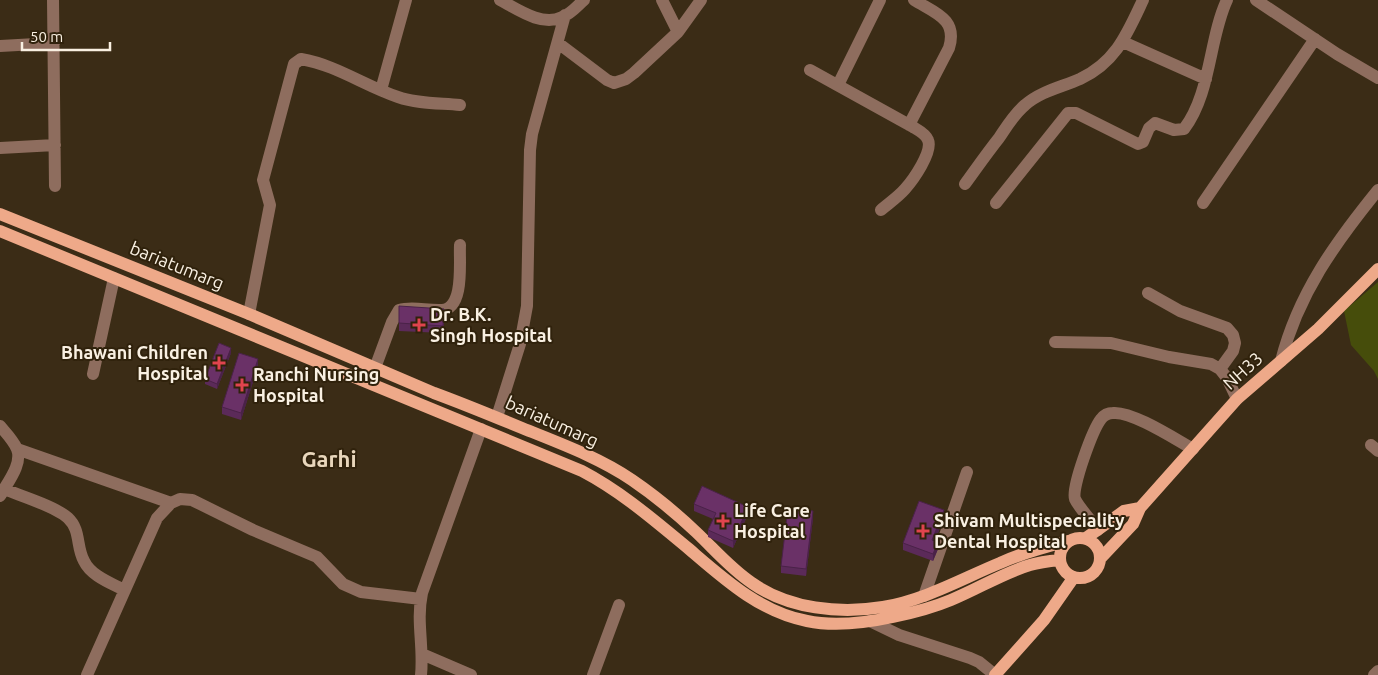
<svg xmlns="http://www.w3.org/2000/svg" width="1378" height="675" viewBox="0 0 1378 675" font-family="Ubuntu,sans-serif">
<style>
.green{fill:#464d0b}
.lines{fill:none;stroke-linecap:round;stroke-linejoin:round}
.minor{stroke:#8e6d5e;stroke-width:12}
.major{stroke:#eea989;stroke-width:12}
.wall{fill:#5b2a59}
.shaded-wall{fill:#4a2248}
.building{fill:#6a3167;stroke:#4a2248}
.health-dot{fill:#e0444e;stroke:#30220c;stroke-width:2}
.labels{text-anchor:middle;stroke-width:4;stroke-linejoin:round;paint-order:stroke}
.street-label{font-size:18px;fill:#f9f0e2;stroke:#30220c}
.poi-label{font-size:18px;font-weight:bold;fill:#f9f0e2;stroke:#30220c;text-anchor:start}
.district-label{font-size:22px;font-weight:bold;fill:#e8d6bb;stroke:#30220c}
</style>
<rect width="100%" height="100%" fill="#3b2c16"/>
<path class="green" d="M1378,282V379L1374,371L1351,345L1344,311Z"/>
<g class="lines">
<path class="minor" d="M53,0L55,186
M500,0C517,9 542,27 562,17C571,14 577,6 584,0
M1256,0L1337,54L1378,78
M678,32L701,0
M1123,42L1206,79
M558,43L607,80L614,83L626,79L634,73L678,32L662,0
M0,46L54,43
M810,70L913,127C918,130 926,134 928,140C933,152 913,180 905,189C898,197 889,203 881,210
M838,85L880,0
M381,90L406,0
M909,125L949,48C958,19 935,13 914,0
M0,148L55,145
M965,184C976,169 987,153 999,138C1007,126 1014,114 1025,105C1041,91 1062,87 1080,79C1116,62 1127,34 1143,0
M996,203L1068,113H1076L1138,144L1143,142L1149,128L1155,123L1174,130L1184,129C1211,94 1209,38 1227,0
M1203,203L1315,39
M1148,293L1180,311L1227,328L1233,335L1235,343L1233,351L1220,369
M249,314L270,205L263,180L294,64L301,59C336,65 365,86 398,97C418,104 440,103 460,105
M1055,342L1111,343L1169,357L1211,364L1220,369L1227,378L1237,399
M1281,361C1298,294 1335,243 1378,190
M375,368L392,322L399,310C413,306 427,311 442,310C465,308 459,261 460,245
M93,374L114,278
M497,417L520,344L527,306L530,150L532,134L565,15
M0,426C6,433 13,440 17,449C23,464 7,483 0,496
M1371,445L1378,451
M17,449L171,503
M4,489C21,496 55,506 68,518C81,530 76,547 84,561C91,576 111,583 124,590
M1098,530C1092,521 1079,508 1075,499C1071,488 1093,429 1101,419C1104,415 1107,413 1113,413C1132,411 1175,439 1193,449
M924,596L967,472
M870,621L899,635L970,658L979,662L995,675
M422,654L471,675
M87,675L157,518L171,503L180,499L192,500L253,530L317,557L343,584L361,592L421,599
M421,675C424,646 416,622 422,593L481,429
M593,675L619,605
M1374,675L1378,671"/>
<path class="major" d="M0,214L249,314L434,393C464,404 493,416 522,428C559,443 598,457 632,480C654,495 677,514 696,532C715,550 731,569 752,583C789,609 840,614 883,607C925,600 961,579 1000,563C1022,553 1045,547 1068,541
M0,231L582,471C622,492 655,521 689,549C724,579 760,612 807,621C835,627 865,623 893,617C912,613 932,608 951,600C978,589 1003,573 1030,565C1040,562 1050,561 1060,560
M1086,538L1124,511L1140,508
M1060 558a20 20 0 1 1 40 0a20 20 0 1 1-40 0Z
M1100,559L1133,524L1140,508L1237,399L1318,329L1378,269
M995,675L1044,620L1074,577"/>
</g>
<path class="wall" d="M444,316L443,333L399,331V323Z
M231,353L217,389L205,384V379Z
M258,366L241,420L222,414V407Z
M694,504L748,514L733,548L708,537V530L713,519L694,511Z
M944,517L935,541L938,549L933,561L903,550V543Z
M813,518L806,576L781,573V566Z"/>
<path class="shaded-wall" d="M231,348V353L217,389V384Z
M258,359V366L241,420V413Z
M748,507V514L733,548V541Z
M944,510V517L932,547V540Z
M813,511V518L806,576V569Z
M938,542V549L933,561V554Z"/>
<path class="building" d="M399,306L444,309L443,326L399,323Z
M219,343L231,348L217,384L205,379Z
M239,353L258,359L241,413L222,407Z
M702,486L748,507L733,541L708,530L716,513L694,504Z
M919,501L944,510L932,540L938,542L933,554L903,543Z
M788,508L813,511L806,569L781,566Z"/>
<g class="health-dot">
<path d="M416.5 317.5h5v5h5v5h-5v5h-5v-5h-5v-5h5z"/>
<path d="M216.5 355.5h5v5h5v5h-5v5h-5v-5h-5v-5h5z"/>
<path d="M239.5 377.5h5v5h5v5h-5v5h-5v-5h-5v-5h5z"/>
<path d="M720.5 513.5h5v5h5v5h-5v5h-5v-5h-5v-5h5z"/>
<path d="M920.5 523.5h5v5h5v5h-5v5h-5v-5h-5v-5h5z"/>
</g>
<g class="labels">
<g class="street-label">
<text transform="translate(177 266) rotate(22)" y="6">bariatumarg</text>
<text transform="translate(1243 371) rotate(-42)" y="6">NH33</text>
<text transform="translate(552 422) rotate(24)" y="6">bariatumarg</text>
</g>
<g class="poi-label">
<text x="430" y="321">Dr. B.K.<tspan x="430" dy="21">Singh Hospital</tspan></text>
<text x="208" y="359" text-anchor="end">Bhawani Children<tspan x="208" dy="21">Hospital</tspan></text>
<text x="253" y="381">Ranchi Nursing<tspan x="253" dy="21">Hospital</tspan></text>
<text x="734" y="517">Life Care<tspan x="734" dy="21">Hospital</tspan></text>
<text x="934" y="527">Shivam Multispeciality<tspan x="934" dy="21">Dental Hospital</tspan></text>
</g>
<g class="district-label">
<text x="329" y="467">Garhi</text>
</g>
</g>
<path d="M22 42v8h88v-8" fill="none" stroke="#f9f0e2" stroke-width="2.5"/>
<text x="30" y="42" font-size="15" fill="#f9f0e2" stroke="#30220c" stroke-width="4" paint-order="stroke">50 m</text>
</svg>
